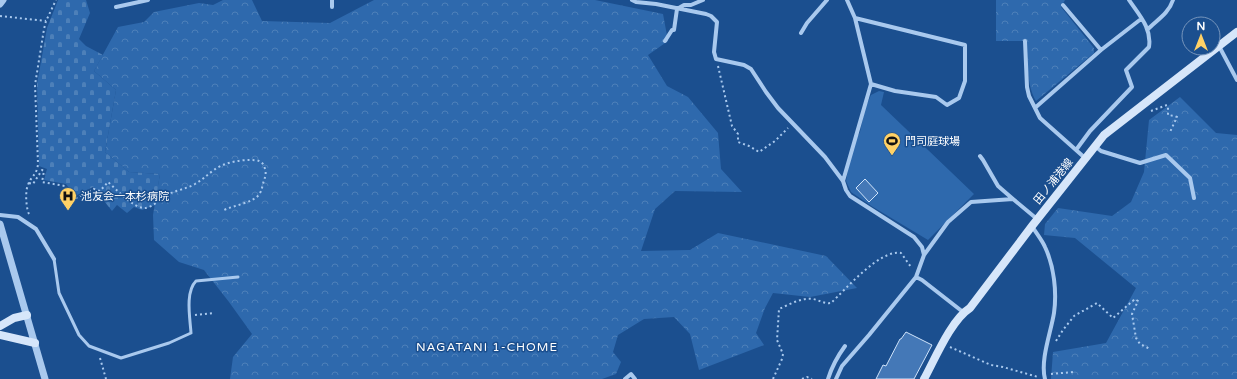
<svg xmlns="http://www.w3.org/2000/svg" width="1237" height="379" viewBox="0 0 1237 379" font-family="'Varela Round','Noto Sans JP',sans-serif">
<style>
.forest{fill:url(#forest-crowns)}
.cemetery{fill:url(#cemetery-stones)}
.green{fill:#2e69ad}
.building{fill:#4478b7;stroke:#cfe3fa}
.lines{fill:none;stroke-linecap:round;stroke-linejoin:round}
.path{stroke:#a9c9ee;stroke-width:2;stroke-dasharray:2 3;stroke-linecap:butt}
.service{stroke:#a9c9ee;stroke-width:3}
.minor{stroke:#a9c9ee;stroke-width:4}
.tertiary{stroke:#a9c9ee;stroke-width:7}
.secondary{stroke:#d6e6fa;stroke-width:8}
.labels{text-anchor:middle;stroke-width:3;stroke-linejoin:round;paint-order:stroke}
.poi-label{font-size:11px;fill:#fff;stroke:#1b4f8f;text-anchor:start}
.street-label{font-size:11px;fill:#fff;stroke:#1b4f8f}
.neighbourhood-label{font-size:12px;letter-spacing:1px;fill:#fff;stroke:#1b4f8f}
</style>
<defs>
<pattern id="forest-crowns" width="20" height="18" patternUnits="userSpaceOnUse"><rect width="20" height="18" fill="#2e69ad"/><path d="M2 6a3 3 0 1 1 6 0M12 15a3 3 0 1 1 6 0" fill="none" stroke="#4d80b9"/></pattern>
<pattern id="cemetery-stones" width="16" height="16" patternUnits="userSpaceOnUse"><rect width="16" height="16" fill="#2e69ad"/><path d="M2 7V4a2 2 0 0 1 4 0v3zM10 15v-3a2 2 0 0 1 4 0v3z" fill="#4d80b9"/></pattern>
</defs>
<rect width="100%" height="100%" fill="#1b4f8f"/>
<path class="forest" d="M223,0H252L262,21L330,23L374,0H595L663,14L668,41L648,55L667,86L688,97L718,133L721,169L742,192L675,191L655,209L641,251L690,250L718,233L826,256L857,288L810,297L773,293L765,308L756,333L764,345L699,370L690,334L674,317L644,319L618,335L613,352L621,362L616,374L602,379H230L233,357L252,334L229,302L204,270L179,262L154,240L153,215L160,174L129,172L105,152L116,90L94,71L118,27L144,22L154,12L199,3L213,5Z
M996,0H1065L1061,7L1094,48V53L1036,101C1026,84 1028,61 1027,41H996Z
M1180,97L1216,133L1237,135V379H1051L1053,352L1106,343L1136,288L1075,238L1044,235L1045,224L1058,208L1112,216L1131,202L1144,172L1149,120Z"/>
<path class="cemetery" d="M58,0H86L90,13L79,39L86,46L103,55L94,71L116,90L105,152L129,172L160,174L155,205L142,210L134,207L127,213L117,205L112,211L93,187L75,196L66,184L44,180L47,169L39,166L37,84L47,28Z"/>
<path class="green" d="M879,91L884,92L881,105L974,194L928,240L873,207L851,192L846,181L852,146L860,132L865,108L871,95Z"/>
<path class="building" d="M865,179L878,193L869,202L856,188Z
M906,332L932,345L914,379H876L883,365L886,366L900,339H901Z"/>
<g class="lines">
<path class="path" d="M0,16L46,21
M718,66L732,126L738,134V142L749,146L759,152L775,141L788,128
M1151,111L1167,105L1168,107V115L1175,116L1177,117L1170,132
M29,183L33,184L42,170L44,171L42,182L65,186L74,199L94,189L100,191L108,182C116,189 134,209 145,208C153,207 162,198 169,194C177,190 186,189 195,184C202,180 207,175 214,170C223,163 238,160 249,160C257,160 263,160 265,169C267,175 264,179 263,184C262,187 262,190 260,193C255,203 233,205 222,211
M29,214C26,208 25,191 28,185C31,176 37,175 38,164L35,85L44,29L46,21L56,0
M195,315L214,313
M1056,341L1063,330L1074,316L1097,303L1113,318L1135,299L1138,301L1132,314L1136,338L1140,344L1150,349
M950,347L991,365L1003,367L1038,377
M100,358L106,379
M1051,374L1073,372
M773,379L782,359L783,354L777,340L779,309C788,305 802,297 813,299C819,300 824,304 831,303C846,289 880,249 901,253L911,267
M802,379L807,377L812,379"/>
<path class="service" d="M54,259L59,293L79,335L89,346L121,358L169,343L191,333C190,318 185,292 196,281L238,277"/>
<path class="minor" d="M332,0V7
M632,0L636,2L656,4L706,14L711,16L717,22L714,52L716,59L744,65L751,69L766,92L778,108L825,157L843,181L846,190L850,196L914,237L922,247L924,255
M1063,5L1101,50
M116,7L148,0
M855,18L965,45V81L959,98L947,105L936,97L895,91L871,84
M1148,29C1157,20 1169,13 1173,0
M801,33L807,23L827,0
M665,41L672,30H674L677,9L684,5H691L703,0
M1025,41L1027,87L1029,96L1040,118L1085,158
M1219,46L1237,80
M1036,107L1101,50L1141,19
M1095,146L1101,151L1140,163L1166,155L1190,178L1194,198
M1076,150L1090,131L1132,87L1126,70L1149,47C1152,28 1139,15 1129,0
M980,156L983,160L998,186L1013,199
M843,181L871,84L855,18L847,0
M0,215L18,217L36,229L54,259
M1032,226C1036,233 1042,240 1045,247C1054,266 1057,292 1054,313C1051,332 1040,360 1045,379
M916,277L922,280L963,312
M625,379L631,374L635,379
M828,379C832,366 837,357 845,346
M836,379L842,366L869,335L916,277L924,255L948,222L971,202L1013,199L1037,219"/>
<path class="tertiary" d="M0,4L3,0
M0,224L45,379"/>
<path class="secondary" d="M0,326L14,318L27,315
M0,335L35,343
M924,379C935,359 951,320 970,308L1032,226L1104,135L1237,32"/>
</g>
<defs>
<symbol id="stadium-pin" viewBox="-11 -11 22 30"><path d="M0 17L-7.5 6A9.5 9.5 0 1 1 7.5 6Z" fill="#ffd166" stroke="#1b4f8f"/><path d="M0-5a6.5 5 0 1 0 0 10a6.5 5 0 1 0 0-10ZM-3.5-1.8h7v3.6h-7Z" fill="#111"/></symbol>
<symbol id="hospital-pin" viewBox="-11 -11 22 30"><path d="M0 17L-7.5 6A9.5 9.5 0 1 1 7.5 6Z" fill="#ffd166" stroke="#1b4f8f"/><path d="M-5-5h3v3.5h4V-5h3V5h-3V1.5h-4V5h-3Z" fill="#111"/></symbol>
</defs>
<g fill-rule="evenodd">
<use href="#stadium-pin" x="882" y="131" width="20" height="27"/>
<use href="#hospital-pin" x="58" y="186" width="20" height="27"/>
</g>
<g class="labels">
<g class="poi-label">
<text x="905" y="145">門司庭球場</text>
<text x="81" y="200">池友会一本杉病院</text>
</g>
<g class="street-label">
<text transform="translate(1053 181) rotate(-51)" y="4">田ノ浦港線</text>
</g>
<g class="neighbourhood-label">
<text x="487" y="351">NAGATANI 1-CHOME</text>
</g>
</g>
<g transform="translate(1201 36)"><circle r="19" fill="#1b4f8f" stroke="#7695bc"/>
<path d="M0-3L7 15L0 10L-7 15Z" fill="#ffd166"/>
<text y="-6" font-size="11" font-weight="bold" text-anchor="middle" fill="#ffffff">N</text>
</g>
</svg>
